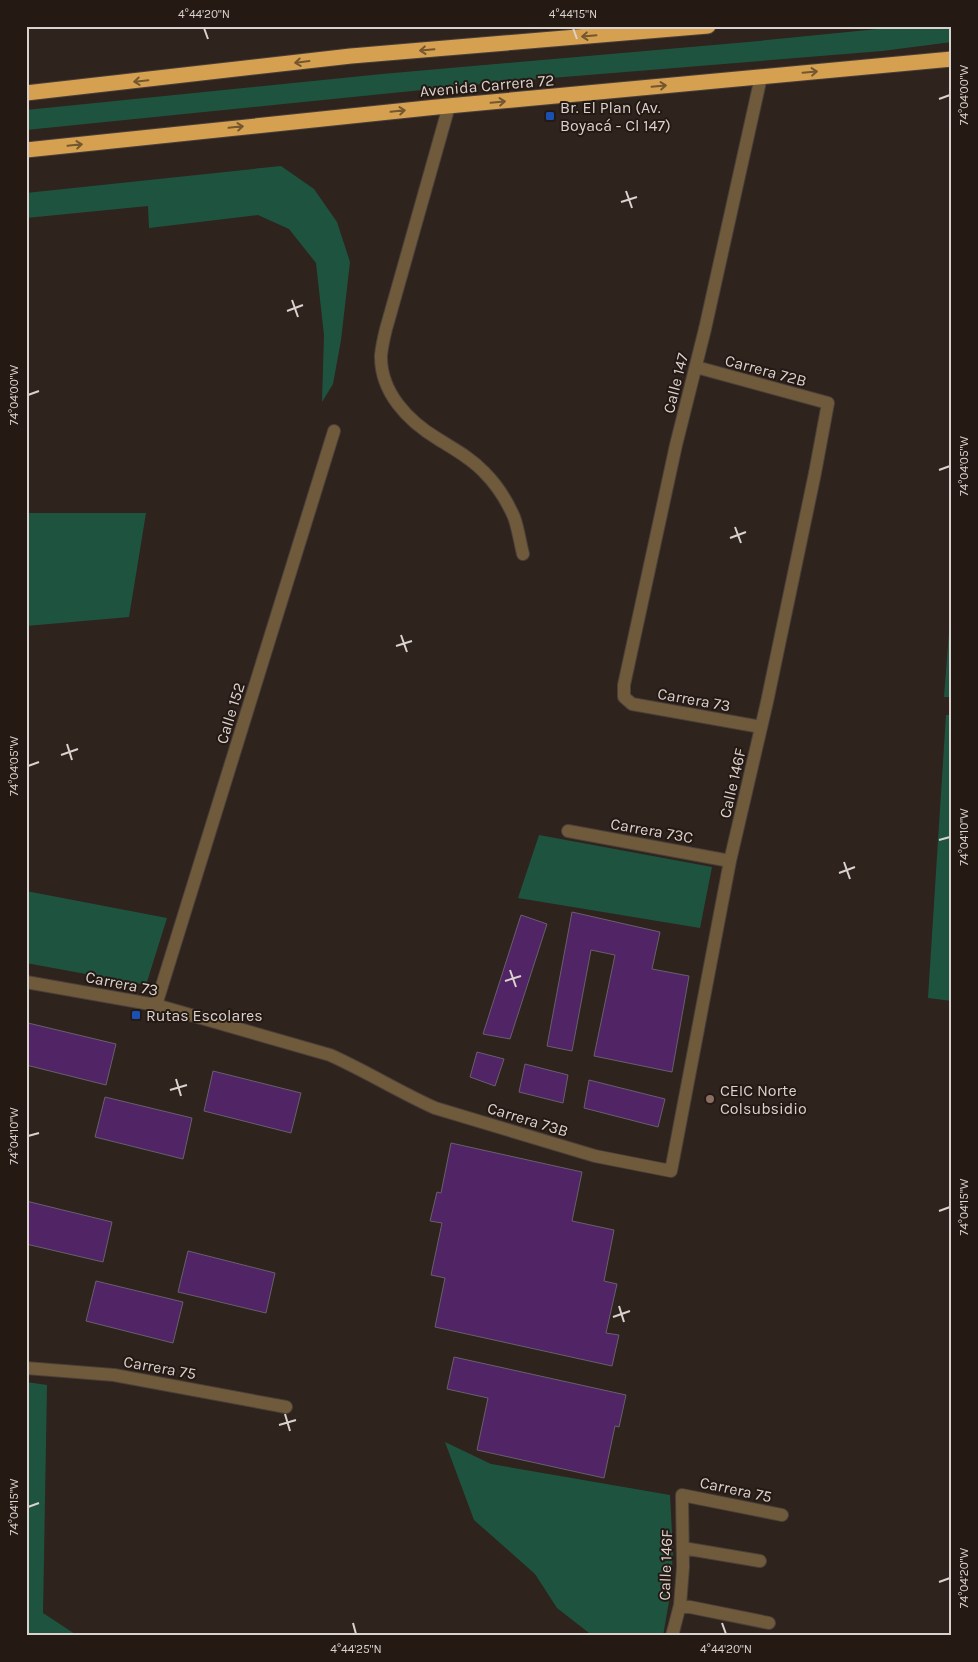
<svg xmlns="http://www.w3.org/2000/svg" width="978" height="1662" viewBox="0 0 978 1662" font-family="Karla,sans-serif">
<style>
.green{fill:#1e543f}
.building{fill:#512465;stroke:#67606c}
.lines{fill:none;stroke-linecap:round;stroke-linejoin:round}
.street-casing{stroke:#4a3f3a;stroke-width:14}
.highway-casing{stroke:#4a3f3a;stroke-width:17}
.street{stroke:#6f5a3c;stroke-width:12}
.highway{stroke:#d5a151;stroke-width:15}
.oneway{stroke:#74562f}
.ticks{fill:none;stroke:#dad2ce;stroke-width:2}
.transit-dot{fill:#1a4fb4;stroke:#251914;stroke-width:2}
.education-dot{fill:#8d6e63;stroke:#251914;stroke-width:2}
.labels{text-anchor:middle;stroke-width:4;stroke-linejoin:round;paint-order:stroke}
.street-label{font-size:16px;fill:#dad2ce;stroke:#251914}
.poi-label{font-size:16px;fill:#dad2ce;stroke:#251914;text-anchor:start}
.neatline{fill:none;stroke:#dad2ce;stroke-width:2}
.ticks-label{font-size:12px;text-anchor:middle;fill:#dad2ce}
</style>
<rect width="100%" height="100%" fill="#2f231e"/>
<path class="green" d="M908,26H952V42L882,51L491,83L26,130V110L382,74L748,42Z
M281,166L314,189L337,222L350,262L341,340L333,384L322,402L324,335L316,263L289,229L258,215L149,228L148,206L26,218V193Z
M26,513H146L129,617L26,626Z
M952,594V697H944Z
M946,715H952V1001L928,998Z
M539,835L712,867L700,928L518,898Z
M26,891L167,918L146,985L26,963Z
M26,1382L47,1385L43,1613L78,1636H26Z
M445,1442L491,1464L670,1495L673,1552L670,1596L663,1636H593L557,1608L535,1574L474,1520Z"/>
<path class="building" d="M572,912L660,932L652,969L689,976L672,1072L594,1056L615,955L591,950L572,1051L547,1046Z
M521,915L547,924L510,1039L483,1034Z
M28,1023L116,1044L106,1085L26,1065V1031Z
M477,1052L504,1059L495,1086L470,1077Z
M525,1064L568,1075L563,1103L519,1092Z
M213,1071L301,1093L291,1133L204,1111Z
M589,1080L665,1099L658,1127L584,1108Z
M105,1097L192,1118L183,1159L95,1137Z
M451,1143L582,1172L572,1221L614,1230L604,1281L617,1284L606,1333L619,1335L612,1366L435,1327L445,1278L431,1275L442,1223L430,1221L437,1192L441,1193Z
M26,1201L112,1222L103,1262L26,1244Z
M188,1251L275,1273L266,1313L178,1292Z
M96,1281L183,1302L173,1343L86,1321Z
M454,1357L626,1395L619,1427L615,1426L604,1478L477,1450L488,1398L447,1389Z"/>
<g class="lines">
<defs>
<path id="street" d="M761,77L705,329L676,445L624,685V697L632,704L761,727
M449,106L386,329C384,337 382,346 381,355C380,392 408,421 438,439C454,449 471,458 484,472C496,484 507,501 514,517C518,528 520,542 523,554
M568,831L730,861
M26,982L156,1005L330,1055C366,1071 399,1092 435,1108L595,1156L671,1171L730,861L767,702L815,473L828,403L696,367
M156,1005L334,431
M26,1368L114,1375L286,1407
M683,1548L760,1561
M680,1605L769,1623
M672,1636L680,1605L683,1567L682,1495L782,1515"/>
<path id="highway" d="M26,93L351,56L708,26
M26,150L437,107L952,59"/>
</defs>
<use href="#street" class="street-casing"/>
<use href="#highway" class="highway-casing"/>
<use href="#street" class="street"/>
<use href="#highway" class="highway"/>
</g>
<defs><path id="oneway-shaft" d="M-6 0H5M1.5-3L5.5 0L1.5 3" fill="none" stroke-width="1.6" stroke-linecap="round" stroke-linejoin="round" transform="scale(1.25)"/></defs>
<g class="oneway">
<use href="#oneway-shaft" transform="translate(589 36) rotate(175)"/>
<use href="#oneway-shaft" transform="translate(427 50) rotate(175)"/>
<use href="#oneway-shaft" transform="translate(302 62) rotate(173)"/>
<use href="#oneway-shaft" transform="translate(810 72) rotate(-5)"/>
<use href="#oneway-shaft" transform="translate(141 81) rotate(174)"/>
<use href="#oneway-shaft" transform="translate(659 86) rotate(-5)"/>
<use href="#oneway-shaft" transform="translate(498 102) rotate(-5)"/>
<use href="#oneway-shaft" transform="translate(398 111) rotate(-6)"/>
<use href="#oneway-shaft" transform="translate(236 127) rotate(-6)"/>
<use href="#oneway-shaft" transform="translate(75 145) rotate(-6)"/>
</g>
<path class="ticks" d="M204,28L208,39M573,28L577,39M939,99L950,95M626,191L632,208M621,202L637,197M292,300L298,317M287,311L303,305M28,395L39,391M939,470L950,466M735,527L741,543M730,538L746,532M401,635L407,652M396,646L412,641M67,744L72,760M61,755L78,749M28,766L39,762M939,840L950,837M844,862L850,879M839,873L855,867M510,970L516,987M505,981L521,976M176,1079L181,1096M170,1090L187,1085M28,1136L39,1133M939,1211L950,1207M619,1306L624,1322M613,1317L630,1311M285,1414L290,1431M279,1425L296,1420M28,1507L39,1503M939,1582L950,1578M353,1623L356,1634M722,1623L726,1634"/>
<g class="transit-dot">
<rect x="545" y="111" width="10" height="10" rx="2.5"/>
<rect x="131" y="1010" width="10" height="10" rx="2.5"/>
</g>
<circle class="education-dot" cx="710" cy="1099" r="5"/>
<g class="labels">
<g class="street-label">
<text transform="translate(487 85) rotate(-5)" y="6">Avenida Carrera 72</text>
<text transform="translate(766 370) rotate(15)" y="6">Carrera 72B</text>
<text transform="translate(675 383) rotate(-76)" y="6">Calle 147</text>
<text transform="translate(694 699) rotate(10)" y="6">Carrera 73</text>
<text transform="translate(230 713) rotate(-73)" y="6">Calle 152</text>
<text transform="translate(732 783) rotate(-77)" y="6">Calle 146F</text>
<text transform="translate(652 830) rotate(10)" y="6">Carrera 73C</text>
<text transform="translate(122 983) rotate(11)" y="6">Carrera 73</text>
<text transform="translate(528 1119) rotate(17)" y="6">Carrera 73B</text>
<text transform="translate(160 1367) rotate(10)" y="6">Carrera 75</text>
<text transform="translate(736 1489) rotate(12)" y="6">Carrera 75</text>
<text transform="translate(665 1565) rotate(-88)" y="6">Calle 146F</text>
</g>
<g class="poi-label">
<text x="560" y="113">Br. El Plan (Av.<tspan x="560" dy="18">Boyacá - Cl 147)</tspan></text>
<text x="146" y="1021">Rutas Escolares</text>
<text x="720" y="1096">CEIC Norte<tspan x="720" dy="18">Colsubsidio</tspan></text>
</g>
</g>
<rect width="978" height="1662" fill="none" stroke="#251914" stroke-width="55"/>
<rect x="28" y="28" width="922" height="1606" class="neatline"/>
<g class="ticks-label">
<text x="204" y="18">4°44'20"N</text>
<text x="573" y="18">4°44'15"N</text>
<text transform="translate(964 95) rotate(-90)" y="4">74°04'00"W</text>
<text transform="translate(14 395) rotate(-90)" y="4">74°04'00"W</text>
<text transform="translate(964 466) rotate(-90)" y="4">74°04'05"W</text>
<text transform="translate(14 766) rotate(-90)" y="4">74°04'05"W</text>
<text transform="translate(964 837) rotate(-90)" y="4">74°04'10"W</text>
<text transform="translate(14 1136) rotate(-90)" y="4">74°04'10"W</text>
<text transform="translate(964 1207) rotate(-90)" y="4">74°04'15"W</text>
<text transform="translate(14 1507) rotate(-90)" y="4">74°04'15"W</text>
<text transform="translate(964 1578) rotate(-90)" y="4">74°04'20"W</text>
<text x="356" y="1653">4°44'25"N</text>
<text x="726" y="1653">4°44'20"N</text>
</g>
</svg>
